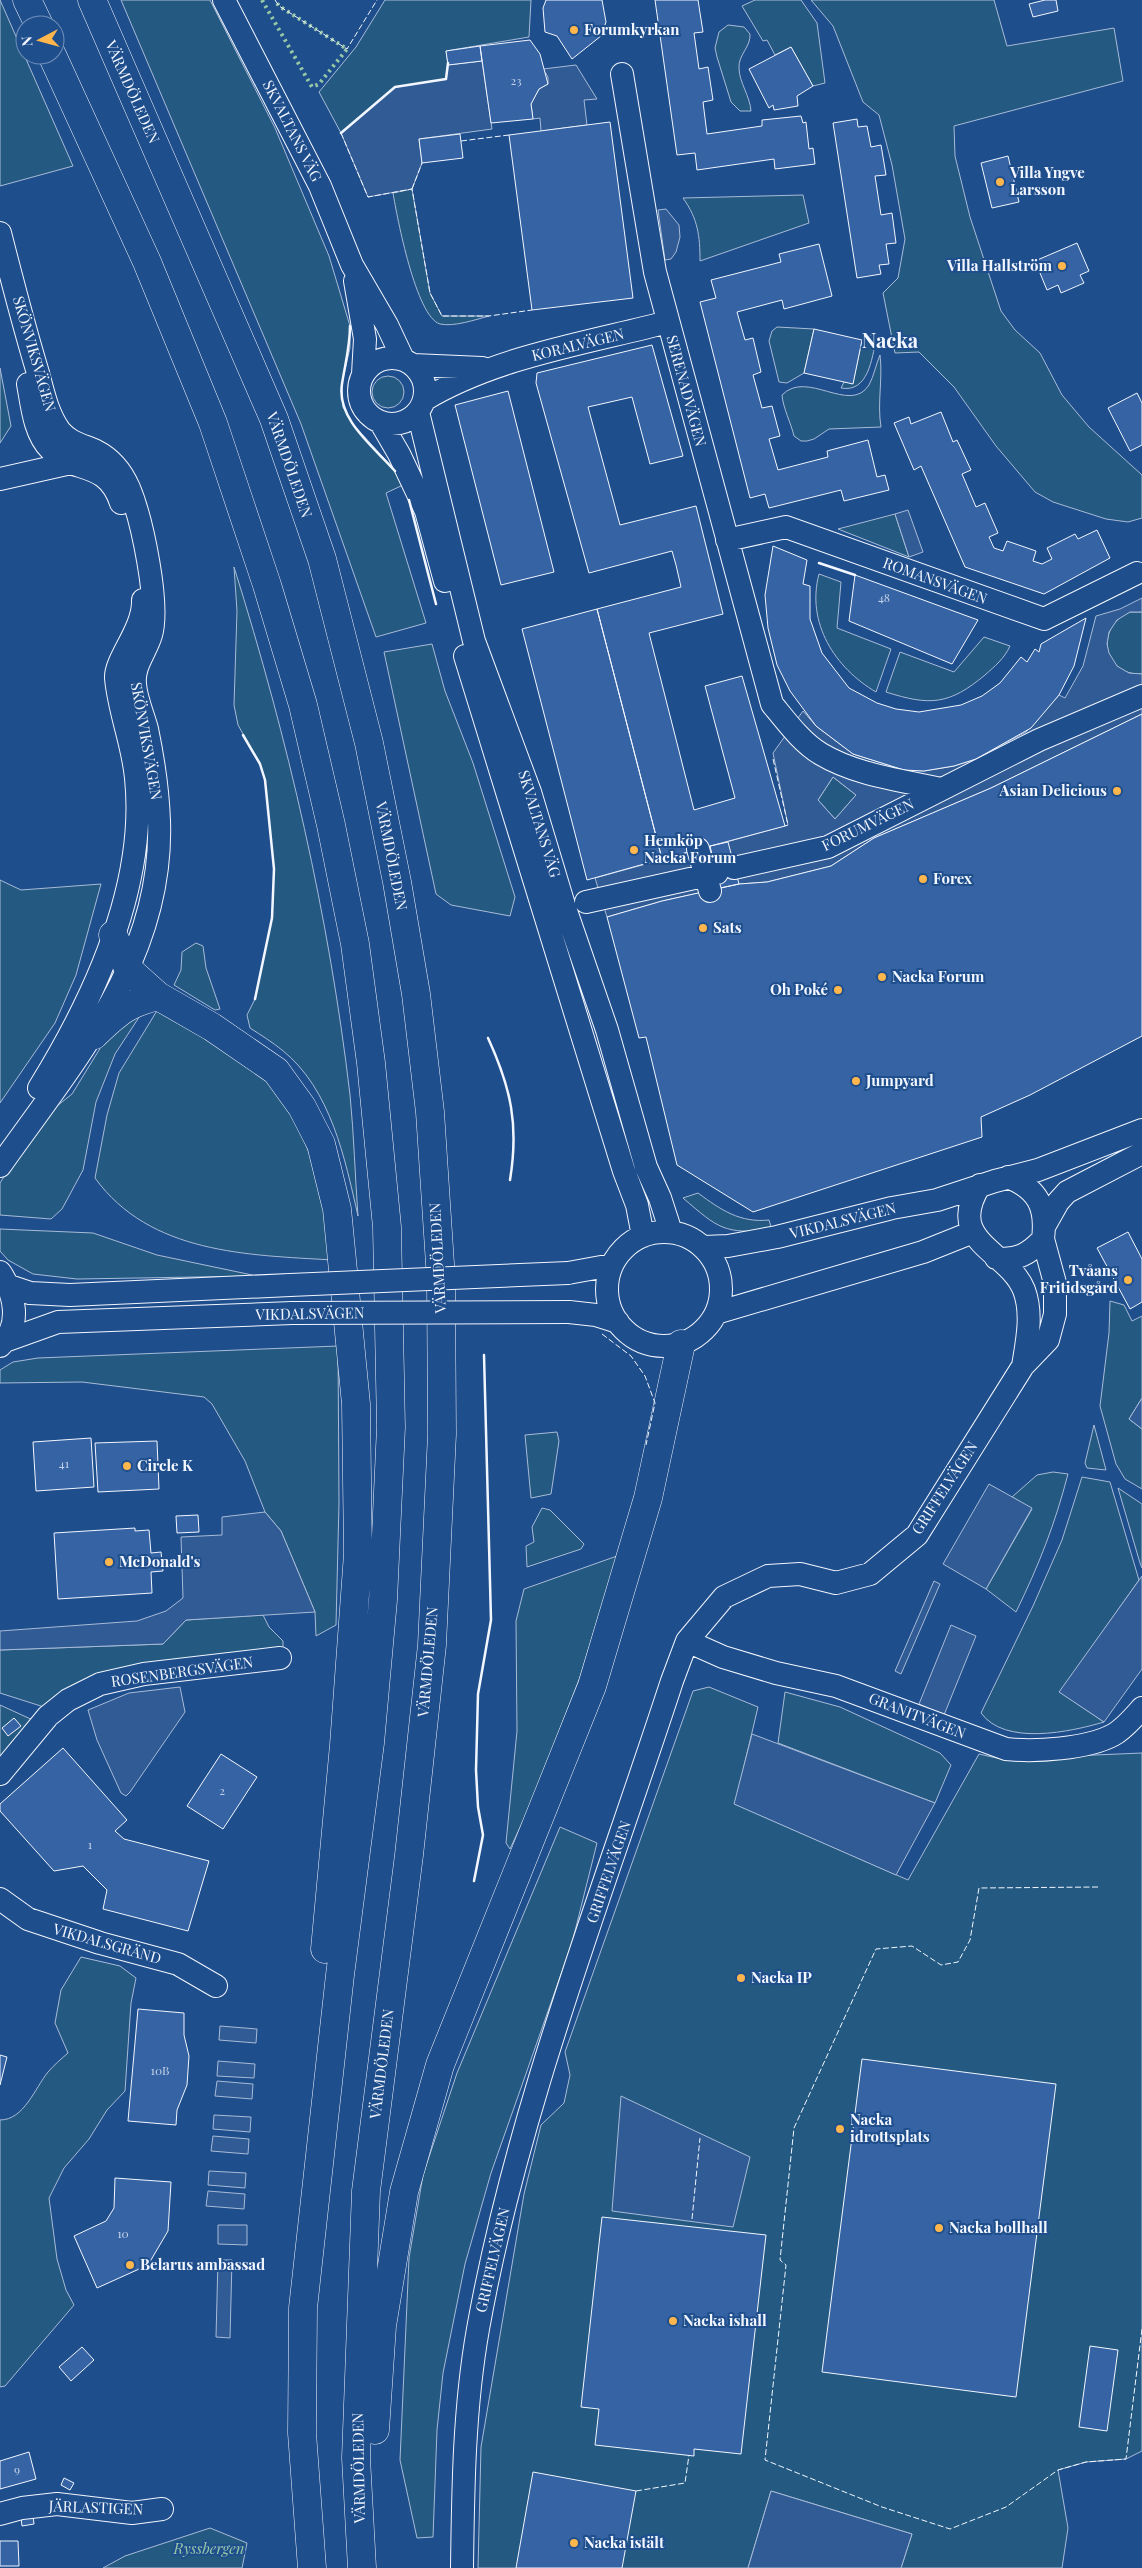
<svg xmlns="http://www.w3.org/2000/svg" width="1142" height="2568" viewBox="0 0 1142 2568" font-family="'Playfair Display',serif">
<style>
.green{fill:#245a82;stroke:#a8bbd7}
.parking{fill:#305b95;stroke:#a8bbd7;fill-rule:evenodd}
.building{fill:#3563a3;stroke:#f2f6ff}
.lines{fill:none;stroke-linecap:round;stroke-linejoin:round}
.minor-casing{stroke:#f2f6ff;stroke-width:24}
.highway-casing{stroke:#f2f6ff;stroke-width:29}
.minor{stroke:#1f4e8c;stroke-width:22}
.highway{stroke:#1f4e8c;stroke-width:28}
.minor-bridge-casing{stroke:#f2f6ff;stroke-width:24;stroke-linecap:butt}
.minor-bridge{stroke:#1f4e8c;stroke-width:22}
.hedge{stroke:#97c8a6;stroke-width:4;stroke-dasharray:2.5 4;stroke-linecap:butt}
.fence{stroke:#f2f6ff;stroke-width:1;stroke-dasharray:6 2.5;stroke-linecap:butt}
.wall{stroke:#f2f6ff;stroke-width:2.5}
.poi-dot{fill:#ffb74d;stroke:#1f4e8c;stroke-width:2}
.labels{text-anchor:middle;stroke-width:4;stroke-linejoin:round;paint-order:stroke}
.number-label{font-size:12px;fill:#c3d1e8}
.poi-label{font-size:15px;font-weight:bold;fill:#f2f6ff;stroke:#1f4e8c;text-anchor:start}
.street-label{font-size:15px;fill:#f2f6ff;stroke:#1f4e8c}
.park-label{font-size:15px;font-style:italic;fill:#97c8a6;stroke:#1f4e8c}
.district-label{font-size:20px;font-weight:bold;fill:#f2f6ff;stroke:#1f4e8c}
</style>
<rect width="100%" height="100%" fill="#1f4e8c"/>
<path class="green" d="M0,0L73,166L0,186Z
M121,0H210L275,128L329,256L350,326V348L342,383L343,407L352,423L400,476L403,485L386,493L426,623L376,637L301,424Z
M385,0H531L529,37L446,51L448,65L446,79L395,87L341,133L319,92L356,47Z
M755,0H801L817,23L825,83L813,86L791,47L775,55L767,40L763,41L742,6Z
M811,0H994L1007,46L1114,28L1123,81L954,126L955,156L970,217L1001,311L1015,330L1040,353L1062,395L1089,427L1142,475V518L1128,522L1106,519L1053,502L1035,492L996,446L954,387L919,352L895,353L883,293L898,278L905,239L892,165L879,115L863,102L833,26Z
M728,25L744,27L750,34C751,47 738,55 739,68C739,82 750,96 751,111H740L731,102L717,57L715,48L719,32Z
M412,189L430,293L442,316H489C474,320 454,327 440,324C416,317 397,217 393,193Z
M803,195L809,223L700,261C700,236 698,219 683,198Z
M777,327L814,329L804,373L787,383L779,382L769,341L772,331Z
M873,334L876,339C872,359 868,393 841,388L844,382L853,383L862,340Z
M880,355C883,379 877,403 881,427L829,429L814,439L807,441H801L794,436C791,423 783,408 782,395C807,369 850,415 869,385C874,376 876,364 880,355Z
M0,368L11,426L0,443Z
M372 392a16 16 0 1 1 32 0a16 16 0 1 1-32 0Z
M895,514L909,557L838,529Z
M234,567C288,739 329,916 350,1095C354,1135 355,1176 358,1216C345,1159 331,1089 282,1050C272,1042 261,1035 250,1028L247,1015L255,999L272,918L274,869L265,780L260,764L238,725L234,705L237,611Z
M819,574L841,582L837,628L891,649L876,692C835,668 806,623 819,574Z
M1130,612H1142V674C1103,676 1094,627 1130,612Z
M984,637L1010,646C1004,659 995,666 985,675C949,705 930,706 886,692L900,652L954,672Z
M432,644L445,691L473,763L515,897L510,916L451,905L436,894L384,652Z
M833,777L856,795L835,819L818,800Z
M0,880L21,890L101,884L76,975L55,1023L0,1103Z
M196,943L203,946L206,968L220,1009L215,1010L174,985L181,970L182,952Z
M147,1005L115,1054L96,1102L83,1170L62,1209L51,1219L0,1215V1183L8,1170L52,1110L72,1094L112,1029Z
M158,1009L264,1074L294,1117L318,1174L333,1260C248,1255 150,1254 95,1178L107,1115L119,1073Z
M698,1193C721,1210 740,1223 769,1220L772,1230C724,1234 719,1229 683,1198Z
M0,1229L93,1233L157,1255L257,1276L77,1279L33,1274L8,1260L0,1251Z
M1110,1301L1124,1305L1132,1321L1142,1316V1398L1129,1419L1142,1429V1489L1125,1479L1116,1464L1100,1406L1109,1333Z
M338,1346L339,1503L336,1625L316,1636L315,1612L281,1531L265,1512L245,1461L212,1404L204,1397L82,1382L0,1383V1370L13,1362L38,1358Z
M1094,1425L1106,1470L1087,1468L1085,1463Z
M557,1432L559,1441L551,1494L531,1498L525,1435Z
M1053,1472L1068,1474C1055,1524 1039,1565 1016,1612L986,1589L1032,1509L1012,1497L1037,1475Z
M1082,1477L1110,1482L1139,1580L1060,1692L1104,1722C1070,1732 1005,1746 981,1713L1033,1606L1062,1540Z
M1118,1488L1142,1504V1568L1140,1563Z
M542,1508L550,1510L584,1544L581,1549L527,1567L526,1546L534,1542L532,1527Z
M617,1556L580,1677L533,1799L510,1849L506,1843L517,1731L516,1621L524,1589Z
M263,1615L269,1627L283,1641V1648L44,1707L0,1693V1650L163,1644L186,1620Z
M709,1687L758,1707L735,1804L908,1880L979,1754L1001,1759L1142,1753V2451L1126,2459L1086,2462L1058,2470L1068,2528L1062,2568H901L912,2534L771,2491L748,2568H478L481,2447L524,2194L541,2125L564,2103L570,2075L565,2052L693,1691Z
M785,1692L840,1707L940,1753L951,1765L935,1803L778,1743Z
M0,1705L35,1721L0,1760Z
M560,1827L597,1843L572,1943L491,2173L465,2264L443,2373L437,2430L433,2537L417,2538L400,2460L409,2258L423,2175L457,2073Z
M81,1957L120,1966L136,1978L131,2003L125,2091L107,2110L89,2139L64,2168L49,2198L57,2259L66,2290L74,2305L5,2386L0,2387V2120C24,2120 35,2088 48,2072C54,2065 61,2059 68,2053L55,2023L61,1990Z
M210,2528L247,2543L242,2568H103L125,2556Z"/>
<path class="parking" d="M482,61L492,129L419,139L422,163L412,189L368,197L341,133L395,87L446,79L448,65Z
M576,65L597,99L584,100L587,125L541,131L540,118L533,119L531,104L539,89L548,84V77L543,69Z
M666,209L679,225L680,237L676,252L671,259L665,260L658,210Z
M908,510L923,552L909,557L895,514Z
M1142,598V612H1130L1117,620L1109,632L1107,644L1109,653L1117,666L1129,673L1142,674V714L991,788L874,838L831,866L767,882L739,884L662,901L607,917L595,878L788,825L773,753L803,711L816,726L853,754L904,770L924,771L954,766L976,759L1026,732L1059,695L1065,698L1083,666L1096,616L1120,609ZM833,777L856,795L835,819L818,800Z
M1142,1398V1429L1129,1419Z
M989,1484L1032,1508L986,1589L943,1564Z
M265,1512L281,1531L315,1612L186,1620L163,1644L0,1650V1631L137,1621L166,1611L183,1598L181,1537L222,1535V1517Z
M1142,1576V1669L1104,1722L1059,1692Z
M934,1581L940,1584L901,1674L895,1671Z
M951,1625L976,1636L944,1715L919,1704Z
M180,1687L185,1712L130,1792L126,1796L121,1793L97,1740L88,1710L129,1693Z
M752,1734L935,1803L896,1875L734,1804Z
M220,2026L257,2029L256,2043L219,2040Z
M218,2061L255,2064L254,2078L217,2076Z
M217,2081L253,2084L252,2099L215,2096Z
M621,2096L750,2157L733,2227L612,2211Z
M214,2115L251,2117L250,2132L213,2129Z
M213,2136L249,2139L248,2154L211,2151Z
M209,2171L246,2173L245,2188L208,2185Z
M208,2191L245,2194L244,2209L206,2206Z
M218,2225H247V2245L218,2244Z
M218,2260H232L230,2338L216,2337Z
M771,2491L912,2534L901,2568H748Z"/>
<path class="building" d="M546,0H602L606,22L601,36L572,59L557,36L545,32L543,8Z
M655,0H698L703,32L694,33L699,69L708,67L713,100L703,102L707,134L762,126V120L801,116L803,123L806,122L809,149L813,148L815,164L775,169L774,159L697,170L695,153L677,155Z
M1045,0H1056L1058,11L1033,17L1029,4Z
M530,40L540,54L548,84L539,89L531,104L533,119L491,123L480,46Z
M480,46L482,61L448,65L446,51Z
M791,47L813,86L797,96L798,106L774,110L773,105L769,108L749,69Z
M857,119L858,127L867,126L871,147L881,145L886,175L875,176L881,215L892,213L896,243L886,244L889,264L879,265L881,274L857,278L833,123Z
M610,122L633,298L532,310L509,135Z
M460,134L463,158L422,163L419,139Z
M1008,156L1019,202L992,208L981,163Z
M1077,243L1089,271L1080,275L1084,283L1061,293L1058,285L1047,290L1035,261Z
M819,244L832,296L784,309L782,300L737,312L745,340L753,338L761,372L753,375L762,408L772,406L780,436L769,439L778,470L828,457L827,451L868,440L877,477L885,475L889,490L844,501L841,490L769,508L765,494L750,498L700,302L716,298L711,280L781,262L779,254Z
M814,329L862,340L853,384L804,373Z
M652,345L683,456L650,464L632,397L588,407L620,525L696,506L723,614L649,633L694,810L735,798L705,686L742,676L785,826L662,859L597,609L681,587L676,565L672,551L589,573L536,383L537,373Z
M508,391L554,572L501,585L455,405Z
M1137,393L1142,403V445L1130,451L1108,408Z
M941,412L953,442L957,440L971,470L962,474L976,507L985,503L998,533L989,537L994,548L1003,551L1007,541L1036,551L1033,561L1042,564L1052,559L1047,548L1075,534L1078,539L1097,530L1110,558L1044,594L965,567L921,466L914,470L894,423L909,417L911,424Z
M773,546L807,560L803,584L810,586V619L822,653L849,688L877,703L896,709L919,712L961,705L982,696L1000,683L1021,657L1027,662L1035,649L1039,652L1041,644L1086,618L1074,666L1059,695L1031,728L976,759L954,766L924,771L904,770L853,754L816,726L790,691L777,665L768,628L765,595Z
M855,575L978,620L952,664L849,621Z
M597,609L662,859L587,880L522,629Z
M1142,714V1036L1030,1095L981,1117L982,1137L753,1212L677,1165L646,1037L639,1038L607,917L662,901L739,884L767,882L831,866L874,838L991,788Z
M728,842L739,884L720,888L710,846Z
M1128,1232L1142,1259V1302L1130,1309L1097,1248Z
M91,1438L94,1487L36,1491L33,1442Z
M157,1441L159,1489L98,1492L95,1443Z
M198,1515L199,1532L177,1533L176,1516Z
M135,1528V1531L149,1530L151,1553L161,1552L163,1571L151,1572L152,1593L58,1599L54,1533Z
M14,1718L21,1726L8,1736L2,1728Z
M63,1748L127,1820L115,1831L124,1839L209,1861L188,1931L103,1909L107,1890L83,1866L54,1871L0,1811V1804Z
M221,1754L257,1777L223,1829L187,1806Z
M138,2009L184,2013V2035L189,2056L187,2085L177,2110L176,2125L128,2121Z
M0,2055L7,2057L0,2085Z
M862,2059L1056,2084L1016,2397L822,2372Z
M115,2178L171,2182L168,2231L148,2265L97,2288L74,2236L106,2221L114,2208Z
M602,2217L766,2235L741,2454L694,2449V2456L595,2445L599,2409L581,2407Z
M1090,2346L1118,2350L1107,2431L1079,2427Z
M82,2347L94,2360L71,2381L59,2367Z
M29,2452L36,2479L0,2489V2461Z
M533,2472L636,2491L622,2568H516Z
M64,2478L74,2483L70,2490L61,2485Z
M33,2516L34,2524L22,2526L21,2518Z
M0,2541H18L19,2566H0Z"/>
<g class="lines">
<defs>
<path id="minor" d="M224,0L320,186L352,265L387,325L403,359
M622,74L655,272L772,704C786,721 802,743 821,754C856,775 901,780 940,789
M0,233C12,280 24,327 38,373C43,392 48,415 60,431C70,443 83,445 96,451C112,459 122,472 129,488C142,519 160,604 151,635C146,652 133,666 135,684C136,699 143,714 147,729C153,758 158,791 159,821C164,959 74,1061 0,1166
M355,281L365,339L363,374
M359 391a33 33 0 1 1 66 0a33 33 0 1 1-66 0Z
M413,365L482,368
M28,384C32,405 34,433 50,449C73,475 106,458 121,503
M424,400C495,357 587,343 668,322
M418,412L474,641L530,792L564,905L607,1030L646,1167L660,1198L671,1232
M381,423L399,454L426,511L445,581
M0,479L71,463
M727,540L786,527L1044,619L1137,573
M465,656L624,1171L637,1205L643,1236
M698,849L710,891
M734,868L828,847L1039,740L1142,696
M586,902L717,873
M39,1088C94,999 147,884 136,778C133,744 119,712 116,678C115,659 144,629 143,600
M980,1185C944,1242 1008,1250 1024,1290C1033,1314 1027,1341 1023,1366
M1045,1225L1058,1202L1067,1192L1142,1153
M607 1289a57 57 0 1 1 114 0a57 57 0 1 1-114 0Z
M704,1247L728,1246L777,1237L892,1208L937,1200L995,1181L1038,1170L1142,1130
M996,1258C1017,1261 1029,1254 1043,1239C1047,1207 1038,1189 1008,1177
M0,1272C15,1294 22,1325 0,1346
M568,1273L612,1265
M9,1286L30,1293L70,1295L290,1285
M569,1312L596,1315L618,1322
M716,1313L923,1252L973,1232
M5,1341L58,1322L292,1313
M687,1641L723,1657L776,1673L836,1686L1006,1749C1035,1752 1087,1749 1113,1735C1124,1729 1134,1717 1142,1708
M0,1774L48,1716L68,1700L100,1684L144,1674L280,1658
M0,1899L28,1919L100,1943L178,1964L216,1986
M0,2514L22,2508L57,2504L132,2513L162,2509
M462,2568C463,2488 464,2408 478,2329C517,2110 603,1893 672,1681L687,1641L724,1597L768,1576L800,1574L836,1583L870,1574L917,1535L1023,1366L1048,1340L1055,1314V1283L1043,1239"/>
<path id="highway" d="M27,0L39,25
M92,0L274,419L322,559L369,743L397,882L416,994L430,1112L441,1279L442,1434L432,1645L409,1855L366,2191L356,2458L362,2568
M52,55L147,262L213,423L267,585L303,705L331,825L355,944L371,1063L387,1227L391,1427L383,1600L370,1743L340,1975L303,2308L302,2433L312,2568
M113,935L129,970L158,996
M94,1035C116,1014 127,1003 158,996L212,1027L276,1071L302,1107L321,1144L337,1209L356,1404L358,1554L344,1745L325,1949
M375,2430L382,2326L404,2192L440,2065L592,1686L648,1498L681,1344"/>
</defs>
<use href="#minor" class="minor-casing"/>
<use href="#highway" class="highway-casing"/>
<use href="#minor" class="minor"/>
<use href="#highway" class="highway"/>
<defs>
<path id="minor-bridge" d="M290,1285L568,1273
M292,1313L569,1312"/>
</defs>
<use href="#minor-bridge" class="minor-bridge-casing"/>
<use href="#minor-bridge" class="minor-bridge"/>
<path class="hedge" d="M262,0L312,87L319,84L347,49L279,6L275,0"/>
<path class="fence" d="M275,0L279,6L347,49L377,0
M341,133L368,197L412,189L430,293L442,316H489L532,310
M461,141L509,135
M412,189L422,163
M773,759L788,825L785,826
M602,1334L631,1356L645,1376L655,1403L646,1445
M1098,1887L979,1888L970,1940L958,1962L941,1965L912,1946L876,1949L794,2128L780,2260L786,2265L765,2460L882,2507L950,2529L1006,2507L1058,2470L1086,2462L1126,2459L1142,2329
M692,2219L700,2138
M636,2491L685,2483L689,2455"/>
<path class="wall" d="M341,133L395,87L446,79L448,63
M350,326C350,347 345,364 342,384C336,419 374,447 395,471
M409,500L436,604
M819,563L855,575
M243,735L260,764L265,780L274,869L272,918L255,999
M488,1038C511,1088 519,1125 510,1180
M474,1881L483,1835L478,1807L476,1770L478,1694L491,1620L484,1355"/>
</g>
<g class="poi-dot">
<circle cx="574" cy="30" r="5"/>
<circle cx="1000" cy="182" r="5"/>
<circle cx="1062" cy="266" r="5"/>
<circle cx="1117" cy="791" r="5"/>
<circle cx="634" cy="850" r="5"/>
<circle cx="923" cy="879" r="5"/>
<circle cx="703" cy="928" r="5"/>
<circle cx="882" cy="977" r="5"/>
<circle cx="838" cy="990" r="5"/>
<circle cx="856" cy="1081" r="5"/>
<circle cx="1128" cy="1280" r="5"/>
<circle cx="127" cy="1466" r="5"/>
<circle cx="109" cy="1562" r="5"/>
<circle cx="741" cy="1978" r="5"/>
<circle cx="840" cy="2129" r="5"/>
<circle cx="939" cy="2228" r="5"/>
<circle cx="130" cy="2265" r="5"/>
<circle cx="673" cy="2321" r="5"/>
<circle cx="574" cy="2543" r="5"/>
</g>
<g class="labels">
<g class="number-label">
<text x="516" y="85">23</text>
<text x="884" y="602">48</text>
<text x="64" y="1468">41</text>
<text x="222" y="1795">2</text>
<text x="90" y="1849">1</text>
<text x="160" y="2075">10B</text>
<text x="123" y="2238">10</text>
<text x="17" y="2474">9</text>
</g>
<g class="poi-label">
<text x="584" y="35">Forumkyrkan</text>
<text x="1010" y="178">Villa Yngve<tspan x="1010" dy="17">Larsson</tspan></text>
<text x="1052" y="271" text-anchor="end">Villa Hallström</text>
<text x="1107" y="796" text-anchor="end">Asian Delicious</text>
<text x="644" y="846">Hemköp<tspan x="644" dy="17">Nacka Forum</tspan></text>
<text x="933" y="884">Forex</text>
<text x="713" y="933">Sats</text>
<text x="892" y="982">Nacka Forum</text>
<text x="828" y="995" text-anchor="end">Oh Poké</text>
<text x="866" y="1086">Jumpyard</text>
<text x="1118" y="1276" text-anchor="end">Tvåans<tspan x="1118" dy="17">Fritidsgård</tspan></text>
<text x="137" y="1471">Circle K</text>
<text x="119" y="1567">McDonald's</text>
<text x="751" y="1983">Nacka IP</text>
<text x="850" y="2125">Nacka<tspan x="850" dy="17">idrottsplats</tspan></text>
<text x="949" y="2233">Nacka bollhall</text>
<text x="140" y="2270">Belarus ambassad</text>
<text x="683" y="2326">Nacka ishall</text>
<text x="584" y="2548">Nacka istält</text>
</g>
<g class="street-label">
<text transform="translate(132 92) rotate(66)" y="5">VÄRMDÖLEDEN</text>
<text transform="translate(292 131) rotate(63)" y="5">SKVALTANS VÄG</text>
<text transform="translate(578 345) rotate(-14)" y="5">KORALVÄGEN</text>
<text transform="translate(34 354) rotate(74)" y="5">SKÖNVIKSVÄGEN</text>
<text transform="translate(686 391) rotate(75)" y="5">SERENADVÄGEN</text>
<text transform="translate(289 465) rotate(71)" y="5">VÄRMDÖLEDEN</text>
<text transform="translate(935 581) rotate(20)" y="5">ROMANSVÄGEN</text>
<text transform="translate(146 741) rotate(80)" y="5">SKÖNVIKSVÄGEN</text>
<text transform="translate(539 824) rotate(73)" y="5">SKVALTANS VÄG</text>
<text transform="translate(868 825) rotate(-26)" y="5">FORUMVÄGEN</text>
<text transform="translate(391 856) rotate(79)" y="5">VÄRMDÖLEDEN</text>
<text transform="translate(843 1221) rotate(-14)" y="5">VIKDALSVÄGEN</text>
<text transform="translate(438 1258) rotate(-93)" y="5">VÄRMDÖLEDEN</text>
<text transform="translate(310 1314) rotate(-1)" y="5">VIKDALSVÄGEN</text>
<text transform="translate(945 1488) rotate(-57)" y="5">GRIFFELVÄGEN</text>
<text transform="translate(428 1662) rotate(-85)" y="5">VÄRMDÖLEDEN</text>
<text transform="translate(182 1672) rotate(-8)" y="5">ROSENBERGSVÄGEN</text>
<text transform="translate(917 1716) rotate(21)" y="5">GRANITVÄGEN</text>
<text transform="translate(609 1872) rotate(-71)" y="5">GRIFFELVÄGEN</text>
<text transform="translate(107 1944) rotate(16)" y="5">VIKDALSGRÄND</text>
<text transform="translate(382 2064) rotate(-83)" y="5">VÄRMDÖLEDEN</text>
<text transform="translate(493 2260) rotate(-77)" y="5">GRIFFELVÄGEN</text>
<text transform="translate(359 2468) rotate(-91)" y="5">VÄRMDÖLEDEN</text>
<text transform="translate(96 2508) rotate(2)" y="5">JÄRLASTIGEN</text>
</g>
<g class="park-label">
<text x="209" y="2554">Ryssbergen</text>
</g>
<g class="district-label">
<text x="890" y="348">Nacka</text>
</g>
</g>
<g transform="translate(40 40) rotate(264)"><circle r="24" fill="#1f4e8c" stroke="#7391ba"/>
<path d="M0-4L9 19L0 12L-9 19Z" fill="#ffb74d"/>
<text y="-8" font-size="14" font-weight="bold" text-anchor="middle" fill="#f2f6ff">N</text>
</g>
</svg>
